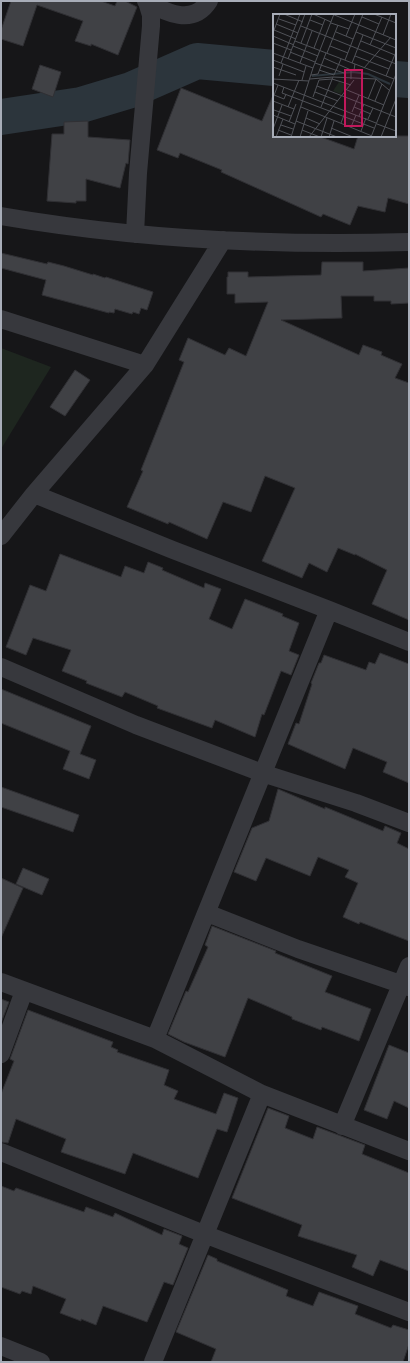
<svg xmlns="http://www.w3.org/2000/svg" width="410" height="1363" viewBox="0 0 410 1363" font-family="Signika,sans-serif">
<style>
.green{fill:#1e261f}
.lines{fill:none;stroke-linecap:round;stroke-linejoin:round}
.river{stroke:#2c353c;stroke-width:36}
.building{fill:#404145;stroke:#303034}
.street{stroke:#37383d;stroke-width:18}
.inset-river{fill:none;stroke:#2c353c;stroke-width:2}
.inset-road{fill:none;stroke:#505258;stroke-width:1}
.view{fill:#c2185b;fill-opacity:0.15;stroke:#c2185b;stroke-width:2}
.inset-edge{fill:none;stroke:#a8adb8;stroke-width:2}
</style>
<rect width="100%" height="100%" fill="#161618"/>
<path class="green" d="M1,348L51,367L1,449Z"/>
<g class="lines">
<path class="river" d="M395,79L409,80
M1,117L81,105L131,90L197,61L274,68"/>
</g>
<path class="building" d="M11,1H101L115,6L117,1H125L137,7L118,55L91,44V46L75,41L83,21L37,5L23,46L1,39V30Z
M40,65L61,72L53,97L32,89Z
M181,88L262,121L274,93V136H318L354,149L358,136H409V204L388,198L385,212L358,206L350,225L323,214L321,217L221,172L222,170L180,153L178,158L157,150Z
M88,121V137L130,140L128,164L126,163L120,188L86,179V201H76V203L47,201L52,134H64V122Z
M1,253L47,264L48,262L64,266L93,275V274L105,278L106,277L153,292L147,310L141,308L139,314L133,312L132,314L115,309L114,313L109,312V313L42,295L46,280L1,268Z
M322,262H363V271L409,268V303L391,304V301H374V296H341L342,318L281,320L359,355L363,345L382,352L381,355L402,364L395,378L409,383V620L372,604L387,570L355,554V555L338,548L327,572L309,563L302,578L262,561L295,488L265,476L251,512L223,502L207,539L169,522L168,524L127,507L143,471L141,470L184,362L179,360L188,338L225,355L229,348L246,356L268,302L235,303V294H227V277H228V272H248V277L321,275Z
M75,370L90,380L65,416L50,407Z
M60,554L121,577L125,566L144,573L148,562L163,568L162,570L204,588L205,583L221,589L209,619L232,629L245,599L283,614L282,616L299,623L289,651L299,655L291,675L281,671L264,715L262,714L255,737L215,720L212,728L157,708L158,706L125,692L122,697L86,683L87,681L62,671L71,650L33,638L26,655L6,647L30,585L46,591Z
M380,653L409,664V783L383,772L387,762L353,748L345,769L288,744L296,723L299,724L312,684L311,683L319,663H321L324,655L366,670L369,662L375,664Z
M1,689L91,726L80,754L96,760L89,779L63,769L70,751L1,723Z
M1,787L79,815L73,832L1,807Z
M278,789L325,809V807L383,831L385,826L401,833L397,843L409,849V941L360,922L359,924L343,917L358,883L345,877L349,870L318,857L310,876L266,858L256,881L234,872L252,828L269,821Z
M23,868L49,879L42,895L16,884Z
M1,878L23,888L1,938Z
M212,926L276,951L275,953L332,976L325,992L371,1009L359,1041L322,1027L321,1030L292,1019V1017L248,998L225,1057L184,1042L168,1034L186,991L188,992L208,947L205,945Z
M1,999L9,1002L1,1023Z
M28,1010L113,1042L111,1047L118,1050L117,1052L169,1070L164,1085L178,1091L174,1099L216,1114L224,1093L238,1098L227,1132L217,1129L198,1178L133,1153L125,1174L61,1152L66,1139L16,1119L8,1143L1,1142V1094L14,1061L10,1059Z
M389,1045L409,1053V1108L394,1101L387,1119L364,1110Z
M268,1108L289,1116L285,1128L313,1139L317,1127L365,1145L362,1154L409,1173V1271L380,1260L373,1276L352,1267L357,1255L298,1236L302,1225L232,1198Z
M1,1186L14,1191L16,1188L84,1212L86,1207L113,1217L115,1213L162,1235L164,1229L182,1236L179,1244L188,1248L173,1285L164,1282L147,1322L103,1306L96,1325L81,1319V1321L60,1313L66,1299L33,1286L31,1294L22,1291L20,1294L1,1287Z
M208,1255L217,1259V1261L288,1290L286,1296L313,1306L319,1292L358,1306L355,1314L391,1328L393,1325L409,1330V1344L403,1362H211L216,1349L176,1332Z"/>
<g class="lines">
<path class="street" d="M146,1C166,13 193,26 209,1
M1,216C135,239 273,246 409,242
M135,234L138,173L151,26V15L147,2
M1,319L145,365
M34,494L173,550L329,610L409,642
M1,536L34,494L145,365L223,240
M1,667L136,725L262,773L356,803L409,823
M207,913L298,949L409,987
M1,982L155,1039L262,1094L409,1151
M155,1039C214,896 270,753 329,610
M1,1054L24,991
M342,1126L409,966
M1,1152L204,1234L409,1312
M1,1346L41,1362
M153,1362L262,1094"/>
</g>
<g transform="translate(273 14)">
<rect width="123" height="123" fill="#161618"/>
<path d="M66,68L74,71L68,80L60,77Z" fill="#1e261f"/>
<path class="inset-river" d="M39,62L80,58L95,60L117,70"/>
<path class="inset-road" d="M11,0L30,8M40,0L58,8M59,0L123,26M101,0L123,9M89,3L106,10M6,5L23,11M37,6L50,11M58,9L76,15M3,10L25,19M28,12L123,50M1,16L23,25M63,18L80,25M83,18L123,34M0,19L7,0M110,21L118,0M0,22L21,31M73,22L82,0M22,27L121,65M88,27L122,41M0,29L18,36M28,29L39,0M97,31L109,3M20,32L45,42M57,32L75,39M41,34L52,5M17,38L42,48M0,39L40,54M54,39L65,11M82,42L116,55M51,44L78,56M15,45L32,0M0,46L31,58M72,46L90,0M8,49L27,0M27,49L39,17M42,49L71,59M79,49L90,21M0,53L23,61M91,54L118,23M46,56L61,61L68,45M38,61L45,60L53,39M6,62L10,50M113,62L123,38M0,65L36,67M37,65L60,63L103,65L116,76M78,65V56H81L82,50M29,66L33,52M46,66L59,65L78,71M0,69L103,109M44,72L123,103M11,73L9,79L101,114M74,76L111,91M42,78L65,87M1,81L11,85L13,80M40,83L46,66M0,84L5,71M95,85L103,65M0,87L21,95M102,87L109,70M15,93L26,66M28,93L99,122M48,93L60,63M81,93L98,100M1,96L18,102M79,98L86,81M0,101L22,110M86,102L91,90M33,104L47,110M95,105L100,94M23,107L64,123M16,108L23,90M68,109L73,96M104,110L123,117M8,111L20,115M78,113L83,101M58,114L80,123M0,115L9,91M5,116L18,121M29,116L47,123M88,117L93,104M3,123L10,105M18,123L40,54L61,0M27,123L35,97M36,123L81,66M48,123L54,104M56,123L61,107M98,123L123,60M108,123L123,85"/>
<path class="view" d="M72,56H89V112H72Z"/>
<rect width="123" height="123" class="inset-edge"/>
</g>
<rect width="410" height="1363" fill="none" stroke="#a8adb8" stroke-width="4"/>
</svg>
